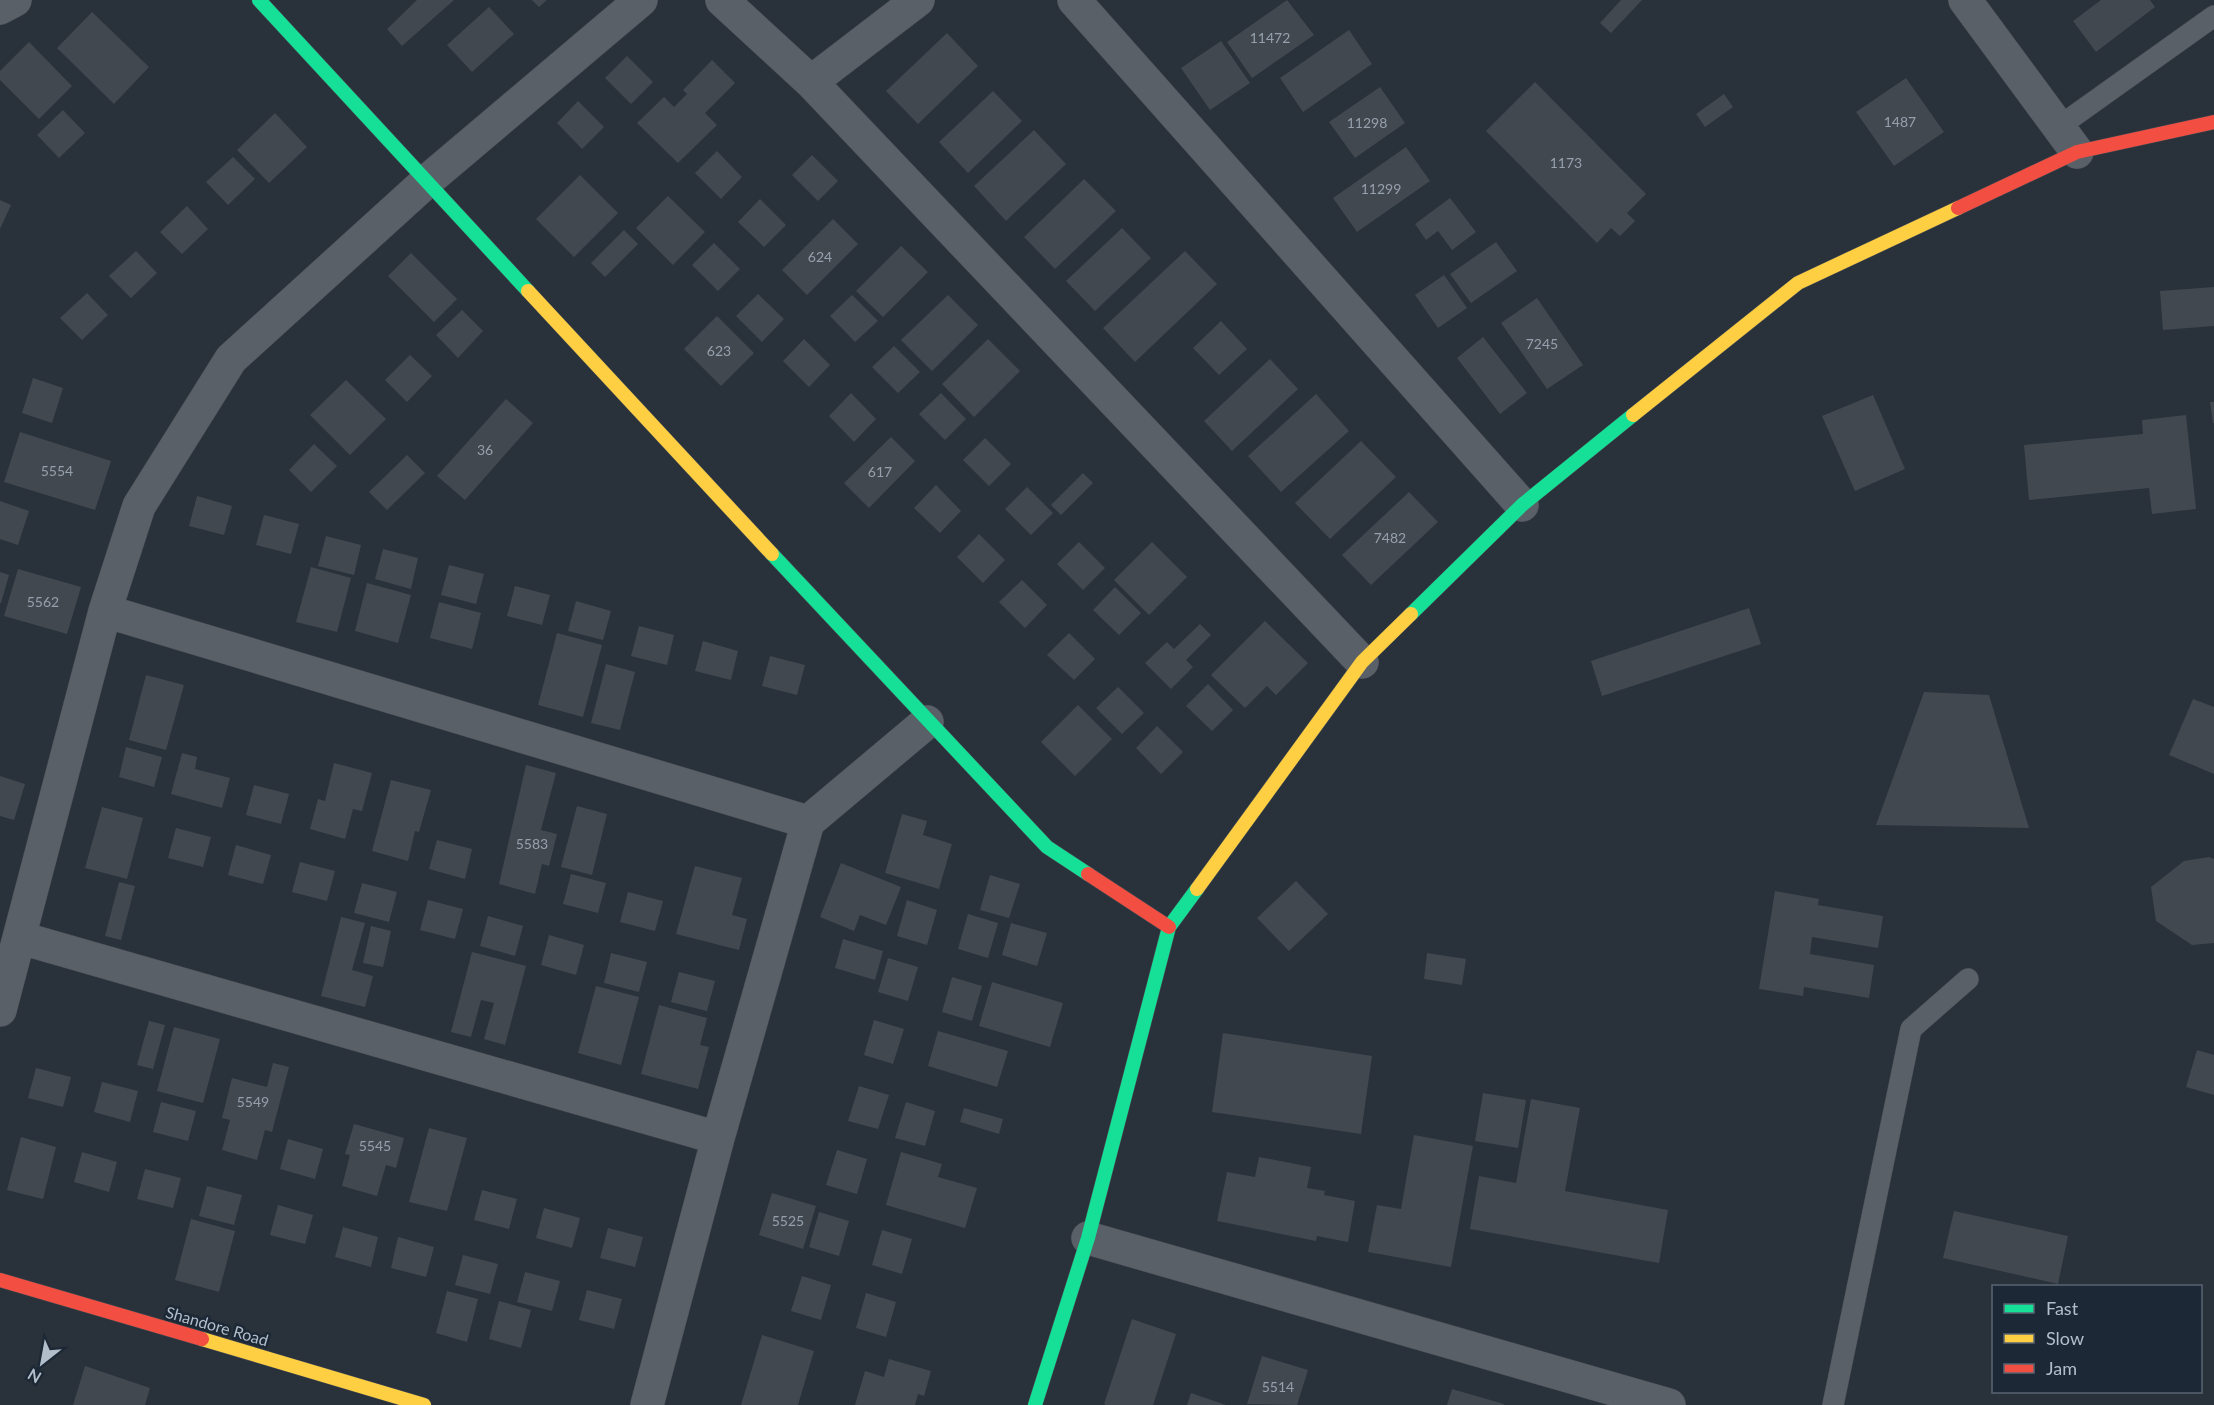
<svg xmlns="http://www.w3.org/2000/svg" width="2214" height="1405" viewBox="0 0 2214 1405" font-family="Lato,sans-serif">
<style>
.building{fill:#414850}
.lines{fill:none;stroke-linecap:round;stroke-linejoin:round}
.lane-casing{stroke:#484d54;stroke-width:22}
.street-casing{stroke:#484d54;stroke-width:34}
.fast-casing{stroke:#484d54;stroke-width:15}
.slow-casing{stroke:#484d54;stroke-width:15}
.jam-casing{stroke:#484d54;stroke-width:15}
.lane{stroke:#5a6068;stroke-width:21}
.street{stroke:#5a6068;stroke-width:33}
.fast{stroke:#16e098;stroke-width:14}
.slow{stroke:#ffcf43;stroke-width:14}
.jam{stroke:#f24e42;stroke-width:14}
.labels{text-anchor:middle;stroke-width:5;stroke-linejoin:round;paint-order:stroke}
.number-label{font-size:14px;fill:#96a0ac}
.street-label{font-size:16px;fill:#b3becb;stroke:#1c2836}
</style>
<rect width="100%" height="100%" fill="#29313a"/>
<path class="building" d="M417,0H454L402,46L387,29Z
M532,0H547L539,7Z
M1287,0L1314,35L1252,78L1227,42Z
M1621,0H1642L1611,33L1600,23Z
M2101,0H2150L2155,7L2096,52L2073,21Z
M489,7L514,34L472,72L447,45Z
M92,12L149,67L114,104L57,48Z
M1349,30L1372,64L1303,112L1280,78Z
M947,33L978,66L918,124L886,91Z
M1221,41L1250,83L1210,110L1181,68Z
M29,42L72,86L39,119L0,80V71Z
M627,56L653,82L631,104L605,78Z
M712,60L735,83L705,113L717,125L678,163L637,123L664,97L674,107L687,94L683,90Z
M1906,78L1944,132L1894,166L1856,112Z
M1535,82L1646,194L1627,213L1635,221L1620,236L1611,228L1597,243L1486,131Z
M1380,87L1405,123L1355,158L1329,122Z
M993,91L1022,121L968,173L939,142Z
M1724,94L1733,107L1705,127L1696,114Z
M578,101L604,127L582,149L557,123Z
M63,110L85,133L59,158L37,135Z
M275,113L307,147L269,183L237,150Z
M1034,130L1066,164L1006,221L974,186Z
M1406,147L1430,181L1357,232L1333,198Z
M717,151L742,177L721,199L695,173Z
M812,155L838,181L818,201L792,175Z
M233,157L255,179L228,205L206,182Z
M580,175L618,213L574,257L536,219Z
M1084,179L1116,211L1055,269L1024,237Z
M668,196L705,232L673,265L636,228Z
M1450,198L1476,232L1452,250L1438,231L1426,240L1415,224Z
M760,199L786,225L764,247L738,222Z
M0,200L11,205L0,229Z
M187,206L208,229L182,254L160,232Z
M833,219L858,244L807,295L782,270Z
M1122,228L1151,258L1095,311L1066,281Z
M624,230L638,244L605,277L591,263Z
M1496,242L1517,271L1471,303L1450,274Z
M714,243L740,269L718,291L692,265Z
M901,246L928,272L883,317L856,291Z
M136,251L157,273L131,298L109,276Z
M1185,251L1217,284L1135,362L1103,328Z
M411,253L457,299L434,322L388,276Z
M1444,275L1467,308L1438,328L1415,295Z
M2214,287V326L2163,330L2160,291Z
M87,293L108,315L82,340L60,318Z
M758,294L784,319L762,342L736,316Z
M852,295L878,321L855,342L830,316Z
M948,295L978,325L932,371L901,340Z
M1537,298L1583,365L1547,389L1501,323Z
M462,310L483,331L458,358L436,335Z
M717,316L754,353L721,386L684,349Z
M1221,321L1247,349L1219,375L1193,348Z
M1483,337L1527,393L1500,414L1457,358Z
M804,339L830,365L809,387L783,361Z
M988,339L1020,371L974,417L942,384Z
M894,346L920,372L898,393L872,367Z
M410,355L432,376L407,402L385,380Z
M1270,359L1298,389L1232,451L1204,421Z
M33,378L63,388L52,423L22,413Z
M346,380L386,419L350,455L310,415Z
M851,393L876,419L854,442L829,416Z
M941,393L966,419L945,440L919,414Z
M1316,394L1349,431L1281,492L1248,456Z
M1873,395L1905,469L1855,491L1822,416Z
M506,399L533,423L465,500L437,476Z
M2210,402H2214V423H2213Z
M2186,415L2196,509L2152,514L2149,488L2029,500L2024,445L2143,434L2142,420Z
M20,432L111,461L95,510L4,482Z
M891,437L915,461L869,508L844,483Z
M985,438L1011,464L989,486L963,460Z
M1361,441L1396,477L1330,539L1295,503Z
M314,444L337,466L311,492L289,470Z
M407,455L425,473L387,510L369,492Z
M1083,473L1093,483L1061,515L1051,505Z
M936,485L961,511L940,533L914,508Z
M1027,487L1053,513L1031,535L1005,509Z
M1409,492L1438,522L1371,585L1342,555Z
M197,496L232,506L224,535L189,526Z
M0,501L29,511L18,545L0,539Z
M264,515L299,524L291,554L256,545Z
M979,534L1005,560L983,583L957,557Z
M326,536L361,545L354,575L318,566Z
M1079,542L1105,568L1083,590L1057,564Z
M1152,542L1187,577L1149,615L1114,580Z
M383,549L418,558L411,589L375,579Z
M449,565L484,574L476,604L441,595Z
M311,567L351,578L337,632L296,622Z
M18,569L81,587L67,634L4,616Z
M0,572L9,575L1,603H0Z
M1022,580L1047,605L1025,628L999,602Z
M367,583L411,595L398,643L355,631Z
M515,586L550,595L542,625L507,616Z
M1115,587L1141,613L1119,635L1093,610Z
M576,601L611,611L603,640L568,631Z
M439,602L481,613L472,649L430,638Z
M1749,608L1761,644L1602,696L1591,661Z
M1265,621L1308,663L1276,695L1267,686L1245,708L1211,675Z
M1200,624L1211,635L1186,660L1193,667L1171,689L1145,663L1167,642L1174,649Z
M639,626L674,635L667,665L631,656Z
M557,633L602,645L583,717L538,705Z
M1069,633L1095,659L1074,680L1047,655Z
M703,641L738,651L731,680L695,671Z
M770,656L805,665L797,695L762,686Z
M606,664L635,672L620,730L591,723Z
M146,675L184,685L166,750L129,740Z
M1208,684L1233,710L1212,731L1186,706Z
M1118,687L1144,713L1122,734L1096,708Z
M1924,692L1989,695L2029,828L1876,825Z
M2193,699L2214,707V774L2169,755Z
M1078,705L1112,739L1075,776L1041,742Z
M1157,726L1183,752L1161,774L1136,748Z
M126,747L162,757L154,787L119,777Z
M182,753L197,757L195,769L230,778L222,808L171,794Z
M334,763L372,773L362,811L353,809L345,839L310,829L318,799L325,801Z
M526,765L556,773L541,830L557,834L549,866L542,864L535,894L499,884Z
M0,776L25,784L14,820L0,816Z
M391,780L431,790L419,832L415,831L408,861L372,851Z
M254,785L289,794L281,824L246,815Z
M577,806L607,814L592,875L561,867Z
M102,807L143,818L127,879L85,868Z
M902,814L927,821L923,835L952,844L939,889L885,873Z
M176,828L211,837L203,867L168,858Z
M437,840L472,849L465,879L429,869Z
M236,845L271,855L263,884L228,875Z
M2209,857L2214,859V943L2192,945L2156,921L2151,887L2184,861Z
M300,862L335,871L327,901L292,892Z
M841,863L901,887L886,925L860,915L854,931L820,917Z
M695,866L742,878L732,915L747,919L739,950L676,934Z
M571,874L606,883L598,913L563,904Z
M990,875L1020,884L1009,918L980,910Z
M1296,881L1328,914L1289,951L1257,918Z
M119,882L135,886L121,940L105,936Z
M362,883L397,892L389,922L354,913Z
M1775,891L1819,899L1818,905L1883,916L1878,948L1812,937L1810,954L1874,965L1869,998L1804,987L1803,996L1759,989Z
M628,892L663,901L655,931L620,922Z
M428,900L463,909L455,939L420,930Z
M907,900L937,910L927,945L897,936Z
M968,914L998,923L988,958L958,949Z
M488,916L523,926L515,956L480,946Z
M341,917L365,923L352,970L373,976L365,1007L321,996Z
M1011,923L1047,933L1037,966L1002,955Z
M371,926L391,931L383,967L363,963Z
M549,935L584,945L576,975L541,965Z
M843,939L883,951L875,980L835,968Z
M472,952L526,966L505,1045L484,1039L494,1003L481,1000L471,1037L451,1032Z
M611,953L647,962L639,992L604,983Z
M1427,953L1466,959L1462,985L1424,979Z
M888,958L918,967L908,1001L878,992Z
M679,972L715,981L707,1011L671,1002Z
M952,977L982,986L972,1021L942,1012Z
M992,982L1063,1003L1050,1047L979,1026Z
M596,986L639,997L621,1065L578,1053Z
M659,1005L707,1018L700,1045L709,1047L698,1089L641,1074Z
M874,1020L904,1029L893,1064L864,1055Z
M149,1021L165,1025L153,1069L137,1065Z
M174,1027L220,1039L203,1103L157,1091Z
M938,1031L1008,1051L997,1087L928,1066Z
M1223,1033L1372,1056L1361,1134L1212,1112Z
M2197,1050L2214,1055V1095L2186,1087Z
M273,1063L289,1067L272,1132L265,1130L257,1160L222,1150L230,1120L222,1118L232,1078L267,1087Z
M36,1068L71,1077L63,1107L28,1098Z
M102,1082L138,1091L130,1122L94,1112Z
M859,1086L889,1095L878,1129L848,1121Z
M1483,1093L1526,1100L1518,1148L1475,1141Z
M1531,1099L1580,1108L1565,1191L1668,1210L1659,1263L1470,1229L1479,1176L1516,1183Z
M161,1102L196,1111L188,1141L153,1132Z
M906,1102L935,1111L925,1146L895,1138Z
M964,1108L1003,1119L999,1134L960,1122Z
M354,1124L404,1138L396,1168L386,1165L377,1196L342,1186L350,1155L345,1154Z
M429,1128L467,1138L447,1211L409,1202Z
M1414,1135L1473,1146L1451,1267L1368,1252L1377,1205L1401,1209Z
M21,1137L56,1147L43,1199L7,1190Z
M288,1139L323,1149L315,1179L280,1169Z
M837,1150L867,1159L857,1194L826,1185Z
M82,1152L117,1162L109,1192L74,1182Z
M901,1152L942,1164L938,1177L977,1188L965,1228L886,1205Z
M1259,1157L1311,1167L1307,1188L1325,1191L1324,1195L1355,1201L1348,1242L1317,1236L1316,1241L1217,1221L1227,1172L1255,1177Z
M145,1169L181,1178L173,1208L137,1199Z
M207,1186L242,1195L234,1225L199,1216Z
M482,1190L517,1199L509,1229L474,1220Z
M772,1193L816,1206L803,1249L759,1235Z
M278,1205L313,1215L305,1244L270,1235Z
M544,1208L580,1218L572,1248L536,1238Z
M1954,1211L2068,1236L2058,1284L1943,1258Z
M819,1212L849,1221L839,1256L809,1247Z
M191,1219L235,1231L219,1292L175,1280Z
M343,1227L378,1237L371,1267L335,1257Z
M608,1228L643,1237L635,1267L600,1258Z
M882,1230L912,1239L902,1274L872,1265Z
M398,1237L434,1247L426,1277L391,1268Z
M463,1255L498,1264L490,1294L455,1285Z
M525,1272L560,1281L552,1311L517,1302Z
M802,1276L831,1285L821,1320L791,1311Z
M587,1290L622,1299L614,1329L579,1320Z
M447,1291L478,1299L467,1342L436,1333Z
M866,1293L896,1302L886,1337L856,1328Z
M499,1301L531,1310L521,1348L489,1339Z
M1132,1319L1176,1334L1153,1405H1106L1104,1404Z
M762,1335L814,1351L798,1405H741Z
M1262,1356L1308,1370L1297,1405L1247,1404Z
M889,1359L931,1371L924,1396L918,1394L915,1405H855L865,1371L884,1377Z
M85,1366L150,1388L145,1405H73Z
M1452,1389L1504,1404V1405H1447Z
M1191,1393L1226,1405H1187Z"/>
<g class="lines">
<defs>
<path id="lane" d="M2057,128L2214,16
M1833,1405L1911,1029L1968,979"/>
<path id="street" d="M722,0L811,82L1362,662
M1074,0L1522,505
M1965,0L2077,152
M0,8L15,0
M811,82L918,0
M105,611L808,822
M21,938L718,1138
M0,1010L105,611L139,506L231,359L427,181L641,0
M1088,1238L1669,1405
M647,1405L718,1138L808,822L927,722"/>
<path id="fast" d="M259,0L528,291
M772,554L1047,847L1088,874
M1411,614L1522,505L1633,415
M1035,1405L1088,1238L1169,927L1197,889"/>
<path id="slow" d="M528,291L772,554
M1633,415L1798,283L1958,208
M1197,889L1362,662L1411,614
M202,1339L424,1405"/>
<path id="jam" d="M1958,208L2077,152L2214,122
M1088,874L1169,927
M0,1280L202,1339"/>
</defs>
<use href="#lane" class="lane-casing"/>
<use href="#street" class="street-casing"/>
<use href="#fast" class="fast-casing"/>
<use href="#slow" class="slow-casing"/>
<use href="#jam" class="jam-casing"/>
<use href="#lane" class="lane"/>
<use href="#street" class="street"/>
<use href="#fast" class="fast"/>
<use href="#slow" class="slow"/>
<use href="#jam" class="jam"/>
</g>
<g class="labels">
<g class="number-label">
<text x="1270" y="43">11472</text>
<text x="1900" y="127">1487</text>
<text x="1367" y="128">11298</text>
<text x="1566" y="168">1173</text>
<text x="1381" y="194">11299</text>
<text x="820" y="262">624</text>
<text x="1542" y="349">7245</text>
<text x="719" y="356">623</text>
<text x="485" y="455">36</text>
<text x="57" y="476">5554</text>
<text x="880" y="477">617</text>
<text x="1390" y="543">7482</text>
<text x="43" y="607">5562</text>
<text x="532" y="849">5583</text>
<text x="253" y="1107">5549</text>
<text x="375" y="1151">5545</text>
<text x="788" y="1226">5525</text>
<text x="1278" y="1392">5514</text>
</g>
<g class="street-label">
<text transform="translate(217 1326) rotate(16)" y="6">Shandore Road</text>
</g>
</g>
<rect x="1992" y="1285" width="210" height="108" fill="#1c2836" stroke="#586472" stroke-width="1.5"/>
<rect x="2004" y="1304" width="30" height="9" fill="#16e098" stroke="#586472" stroke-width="1.5"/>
<text x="2046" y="1315" font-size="18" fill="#b3becb">Fast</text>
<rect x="2004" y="1334" width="30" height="9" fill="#ffcf43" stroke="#586472" stroke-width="1.5"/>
<text x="2046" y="1345" font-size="18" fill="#b3becb">Slow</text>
<rect x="2004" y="1364" width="30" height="9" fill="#f24e42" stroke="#586472" stroke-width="1.5"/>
<text x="2046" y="1375" font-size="18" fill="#b3becb">Jam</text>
<g transform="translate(42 1363) rotate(211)" stroke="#1c2836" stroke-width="4.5" paint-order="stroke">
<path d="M0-4.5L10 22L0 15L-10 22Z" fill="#b3becb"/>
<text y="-9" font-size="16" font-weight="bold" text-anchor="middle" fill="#b3becb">N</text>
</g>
</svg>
